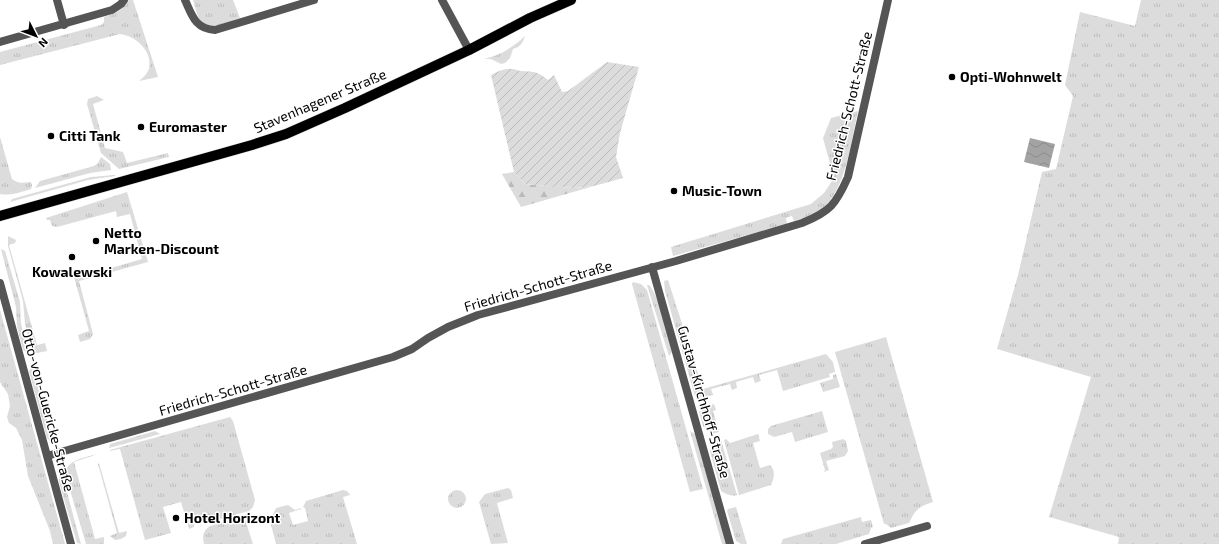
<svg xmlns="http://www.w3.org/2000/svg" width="1219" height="544" viewBox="0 0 1219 544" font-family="'Exo 2',sans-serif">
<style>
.grass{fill:url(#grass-tufts)}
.forest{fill:url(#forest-firs)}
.garden{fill:url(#garden-furrows)}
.water{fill:url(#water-waves)}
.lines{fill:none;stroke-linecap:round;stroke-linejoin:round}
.primary-casing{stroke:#dbdbdb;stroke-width:11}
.street{stroke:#555;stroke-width:8}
.primary{stroke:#000;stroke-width:10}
.poi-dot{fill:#000;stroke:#fff;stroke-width:1.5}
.labels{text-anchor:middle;stroke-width:3;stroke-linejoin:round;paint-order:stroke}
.poi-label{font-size:14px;font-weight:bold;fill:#000;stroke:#fff;text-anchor:start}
.street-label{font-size:14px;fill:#000;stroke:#fff}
</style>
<defs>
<pattern id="grass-tufts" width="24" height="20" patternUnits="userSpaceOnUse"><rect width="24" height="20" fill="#dcdcdc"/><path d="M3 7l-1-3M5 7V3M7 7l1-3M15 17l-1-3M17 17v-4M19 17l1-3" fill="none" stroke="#bbb"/></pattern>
<pattern id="forest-firs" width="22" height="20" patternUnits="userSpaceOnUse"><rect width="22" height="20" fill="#dcdcdc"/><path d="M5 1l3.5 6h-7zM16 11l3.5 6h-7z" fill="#bbb"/></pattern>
<pattern id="garden-furrows" width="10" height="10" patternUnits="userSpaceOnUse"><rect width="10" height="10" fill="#dcdcdc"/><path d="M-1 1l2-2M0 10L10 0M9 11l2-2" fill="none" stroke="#bbb"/></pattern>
<pattern id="water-waves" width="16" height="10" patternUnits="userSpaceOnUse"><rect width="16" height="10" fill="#a3a3a3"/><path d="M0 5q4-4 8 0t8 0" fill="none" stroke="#8b8b8b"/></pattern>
</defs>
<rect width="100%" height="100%" fill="#fff"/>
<path class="grass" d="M129,0H133L158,77L139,81C143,78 147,74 149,69C153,51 136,36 120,34L0,65V52L101,25L104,22V17C115,14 122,10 129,0Z
M193,0H233L240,18C229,22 210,32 201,21C197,17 195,6 193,0Z
M1141,0H1219V544H1118L1119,537L1049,517L1091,377L997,349L1018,275L1042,172L1056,169L1073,96L1065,85L1080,12L1135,26Z
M525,36C523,42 521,47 513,49L510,58L505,63L501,64L491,59H484C499,56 515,46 525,36Z
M97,96L104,100L93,104L105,148L123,152L127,163L168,153L169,157L119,169L101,153L87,104L88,99Z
M858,111C852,137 846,185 827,204C818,213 805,218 794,221L792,216L786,218L787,224L673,256L671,247L811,204L824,193L834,178L823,138L831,118Z
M0,137L12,179C18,184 24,183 31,182L32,185L31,189C21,192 11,196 0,194Z
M101,157L110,164L111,170L90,173L35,188L40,181L94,166L98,163Z
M115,175V176L88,180L10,202L12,199L91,177Z
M127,192L148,262L79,281L93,334L90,339L80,342L78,335L89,331L74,277L77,276V278L142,259L130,214L117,217L116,211L57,227L52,226L50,220H47L46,218Z
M8,236L16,240L15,243L9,245L37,345L45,343L47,351L37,353L32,352L25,324L23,301L8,246Z
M1,249L5,251L20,302L21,323L28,353L23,350L17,326L16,307Z
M668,280L703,389L826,354L833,362L835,372L829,374L830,377L783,391L777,370L759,375L761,381L755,383L753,377L736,382L737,388L732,390L730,384L711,389L713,395L701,397L695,396L665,291L664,281Z
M633,282L641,284L647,290L703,489L690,492L632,284Z
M647,285H649C660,297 667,335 672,352L669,356Z
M0,310L65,544H53L50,531L28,476L22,440L16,428L9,423L7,417L10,406L8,394L0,382Z
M886,337L933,502C918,507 916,509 909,523L891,528L886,524H884L835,352Z
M32,367L54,444H53L47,438L29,371Z
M836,374L840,387L823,392L820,383L833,379V375Z
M714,404L716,410L713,411L719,432L712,434L703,426L699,412L705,407Z
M822,411L828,432L795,442L792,432L774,437L768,434V429L771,426Z
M230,417L233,421L255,500L253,507L249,511L205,523L202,522L194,524V527L189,529L181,502L163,507L171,533L145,540L120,449L110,451V450Z
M155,431L160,434L109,448L110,444Z
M690,431L695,434L727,544H722Z
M758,434L760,441L753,443L760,468L770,465C776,471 774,478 771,485L739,495L724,440L726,439L730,443Z
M843,439L846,441L848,451L845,456L826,461L829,470L824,472L825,470L820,453L831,449L833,447L832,442Z
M721,440L737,495C732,497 726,494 721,491L710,451L715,442Z
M101,453L74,462L95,539L104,537V544H86L65,473C68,458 89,457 101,453Z
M99,463L119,533L127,531L126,536L121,539L115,540L110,536L117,533L98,464Z
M61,470L81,544L77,543L59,482V476Z
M508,488L511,490L513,498L497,503L508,543L491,544L479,502L485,494Z
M343,490L347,491L350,495L343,497L357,544H276L270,521L276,508L288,505L295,510L301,508V509L289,513L293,525L308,521L305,508L303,507L306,501Z
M448 499a9 9 0 1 1 18 0a9 9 0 1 1-18 0Z
M736,507L747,544H741L736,541L727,511L728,509Z
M244,516L253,544H204C202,536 203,531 210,526Z
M861,517L862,522L871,520L873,527L871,528L869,534L836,544H781L783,539Z"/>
<path class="forest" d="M514,172L525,184L573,188L594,186L521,207L502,174Z"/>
<path class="garden" d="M607,62L639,67L620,133L616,157L623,178L594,186L573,188L525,184L514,172L491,75C497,72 505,68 512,69C515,69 518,71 522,71C535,72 537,71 548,80L554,75L562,92L568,91Z"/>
<path class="water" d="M1030,138L1055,144L1049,168L1024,162Z"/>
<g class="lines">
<defs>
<path id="primary" d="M0,216L252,145L286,134L345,108L469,50L530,18L571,0"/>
</defs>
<use href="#primary" class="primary-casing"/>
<path class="street" d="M57,0L64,25
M185,0C192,15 195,29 215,30L314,0
M442,0L469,50
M0,42L112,10L121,4L124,0
M652,267L730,544
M0,283L71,544
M47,456L393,357L412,349L428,338L448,327L478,315L676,261L802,223C830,212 836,204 848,177L888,0
M865,544L927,526"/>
<use href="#primary" class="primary"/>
</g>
<g class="poi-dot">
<circle cx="952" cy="77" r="4"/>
<circle cx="141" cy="127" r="4"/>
<circle cx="51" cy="136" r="4"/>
<circle cx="674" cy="191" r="4"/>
<circle cx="96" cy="241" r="4"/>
<circle cx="72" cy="257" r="4"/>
<circle cx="176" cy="518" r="4"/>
</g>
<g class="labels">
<g class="poi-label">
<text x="960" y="82">Opti-Wohnwelt</text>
<text x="149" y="132">Euromaster</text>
<text x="59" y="141">Citti Tank</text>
<text x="682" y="196">Music-Town</text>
<text x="104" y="238">Netto<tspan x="104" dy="16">Marken-Discount</tspan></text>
<text x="72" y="277" text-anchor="middle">Kowalewski</text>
<text x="184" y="523">Hotel Horizont</text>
</g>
<g class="street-label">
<text transform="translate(320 101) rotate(-23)" y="5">Stavenhagener Straße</text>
<text transform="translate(849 106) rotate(-76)" y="5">Friedrich-Schott-Straße</text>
<text transform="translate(538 286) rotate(-16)" y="5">Friedrich-Schott-Straße</text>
<text transform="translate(233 390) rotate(-16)" y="5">Friedrich-Schott-Straße</text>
<text transform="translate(704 402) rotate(74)" y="5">Gustav-Kirchhoff-Straße</text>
<text transform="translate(48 410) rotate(75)" y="5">Otto-von-Guericke-Straße</text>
</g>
</g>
<g transform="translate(36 36) rotate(132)" stroke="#ffffff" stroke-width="3" paint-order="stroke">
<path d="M0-3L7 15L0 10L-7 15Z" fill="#000000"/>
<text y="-6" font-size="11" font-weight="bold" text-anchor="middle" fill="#000000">N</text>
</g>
</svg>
